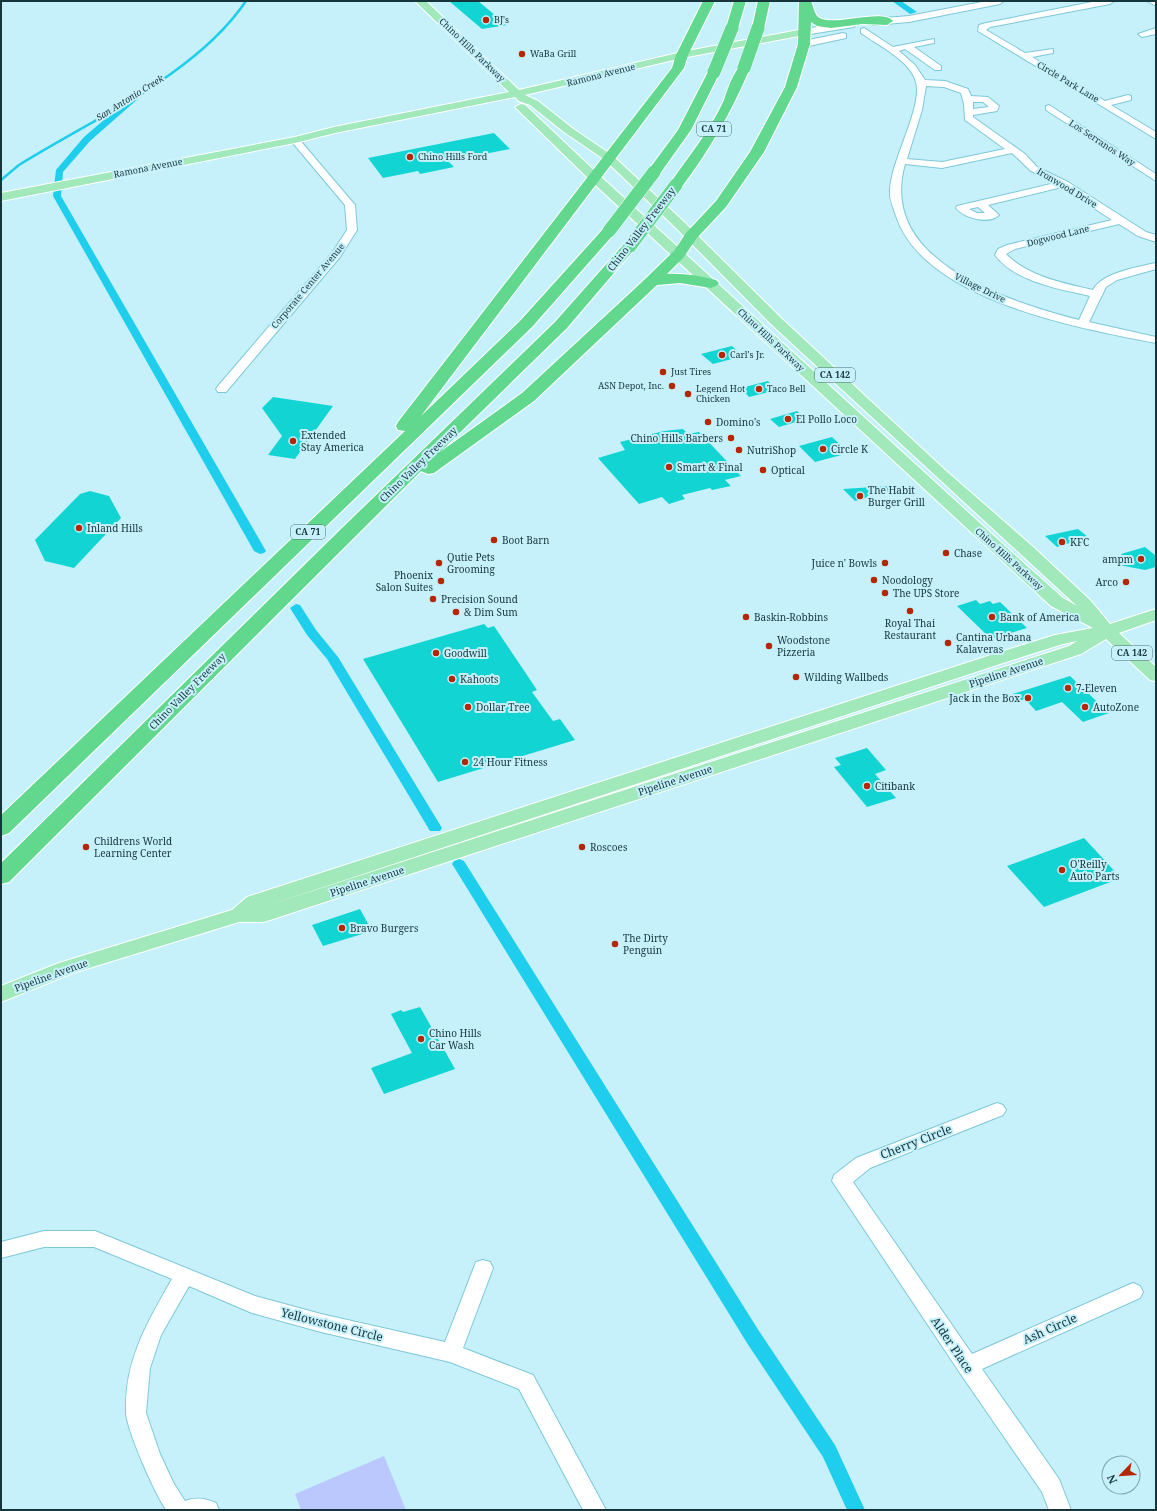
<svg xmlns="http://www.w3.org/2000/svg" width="1157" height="1511" viewBox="0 0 1157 1511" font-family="'Noto Serif',serif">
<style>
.green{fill:#bbc8fd}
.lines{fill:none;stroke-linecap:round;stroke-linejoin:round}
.stream{stroke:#1fceec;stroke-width:2.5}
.canal{fill:#1fceec;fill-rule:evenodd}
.building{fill:#12d5d3}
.minor-casing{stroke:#7dc8d8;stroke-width:2}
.major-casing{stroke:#fff;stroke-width:2}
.highway-casing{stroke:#fff;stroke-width:2}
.minor{fill:#fff;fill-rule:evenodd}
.major{fill:#a1e8bb;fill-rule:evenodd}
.highway{fill:#62d88e;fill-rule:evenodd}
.highway-bridge-casing{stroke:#fff;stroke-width:14;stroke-linecap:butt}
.highway-bridge{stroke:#62d88e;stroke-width:13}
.poi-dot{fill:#b32703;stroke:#c6f1fb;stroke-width:1.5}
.labels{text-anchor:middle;stroke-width:4;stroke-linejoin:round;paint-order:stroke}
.far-poi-label{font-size:9px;fill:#16363c;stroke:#c6f1fb;text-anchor:start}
.far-street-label{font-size:9px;fill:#16363c;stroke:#c6f1fb}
.far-water-label{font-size:9px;font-style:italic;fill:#173035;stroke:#c6f1fb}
.shield{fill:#c6f1fb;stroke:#4b6e75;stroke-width:1}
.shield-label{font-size:9px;font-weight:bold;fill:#16363c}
.street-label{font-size:10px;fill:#16363c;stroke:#c6f1fb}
.poi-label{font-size:10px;fill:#16363c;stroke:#c6f1fb;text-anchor:start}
.near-street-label{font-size:12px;fill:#16363c;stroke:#c6f1fb}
</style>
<rect width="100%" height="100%" fill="#c6f1fb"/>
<path class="green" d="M384,1456L406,1510H301L295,1494Z"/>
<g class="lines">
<path class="stream" d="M1,180L19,165C94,118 196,75 246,1"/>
<path class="canal" d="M892,1H901L917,12L910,14Z
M140,89L147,91L90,141L63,172L61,196L266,551L264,553L260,554L254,551L53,196L56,170L84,137Z
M296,604L300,605L316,630L338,657L442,828L440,831H430L327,659L307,635L290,608Z
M459,859L464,861L759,1331L835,1445L865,1510H847L823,1457L747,1343L454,867L452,864L454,861Z"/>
</g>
<path class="building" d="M449,1H478L507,25L482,29Z
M494,133L510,149L479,155L477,153L446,159L454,167L420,174L418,171L383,178L368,158Z
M732,346L743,356L713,364L701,354Z
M768,381L777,390L749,397L741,388Z
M273,397L333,406L295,459L268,455L282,436L262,408Z
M797,411L806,419L779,427L770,419Z
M683,429L688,434L699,432L741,476L725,480L731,486L712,490L710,488L682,495L685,499L669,504L662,497L639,504L598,458L625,450L620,442L664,431Z
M832,437L849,453L815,462L799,446Z
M889,486V491L855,501L843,489Z
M90,491L109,496L121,518L74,568L45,561L35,540L80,494Z
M1078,529L1088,537L1057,547L1045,536Z
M1145,547L1156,556V567L1145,570L1119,565L1130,562L1121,554Z
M976,600L980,604L990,601L993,604L1000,602L1027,628L991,639L957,606Z
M484,624L488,628L494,626L537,690L532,692L553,721L560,719L575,740L438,782L363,659Z
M1070,676L1109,713L1083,722L1062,702L1036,711L1025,699L1014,703L1006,696Z
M867,748L886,770L875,774L896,798L867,807L834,767L841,765L835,758Z
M1084,838L1121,878L1044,907L1007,866Z
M360,909L372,931L323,946L312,925Z
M420,1007L455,1069L384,1094L371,1068L412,1053L391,1014L401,1010L403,1012Z"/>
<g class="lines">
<defs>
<path id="minor" d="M987,1H1004L1000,4L909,22L873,25L869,22L873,19L909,16Z
M1097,1H1114L1110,4L990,27L986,30L1025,53L1053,49V53L1032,57L1105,101L1128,95L1131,96V100L1111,105L1156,132V139L978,31L979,25L986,23Z
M1147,1H1156V6Z
M851,22L855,25L854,27L804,35L800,32L804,29Z
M864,28L893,47L934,39V43L914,47L941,66V70H935L905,49L899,51L915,65L925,80L945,81L968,89L971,96L988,97L999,106L997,111L973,115V117L1025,154L1037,167L1068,182L1146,232L1156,235V242L1138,236L1119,224L1015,249L1006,254C1029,277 1063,283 1093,290C1101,273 1138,267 1156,263V269L1117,280L1106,287L1089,322L1156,337V343C1080,328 924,301 896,216C893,207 889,199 890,190C891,160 923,107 916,82C911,61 878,45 861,33V29ZM926,86L944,87L961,93L964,104L965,120L1005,149L942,162L907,159L922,110ZM973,102H983L989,107L973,109ZM1012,153L1031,171L1055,183L957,206L956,208C964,218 989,225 999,215L988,205L1062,187L1112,220L1007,245L998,249L995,255C1015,282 1060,289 1090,296L1079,320C1008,301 877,262 905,164L942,168ZM978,207L985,213H977L969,209Z
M1156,28V34L1142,37L1138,34Z
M843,33L846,34V38L804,47L800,44L804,41Z
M1049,105L1156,174V181L1046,110V106Z
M295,137L298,138L355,205L357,230L340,257L226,392H218L216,389L218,386L332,253L347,230L345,205L292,142L290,140Z
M997,1103L1003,1105L1006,1110L1003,1115L870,1168L853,1182L972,1354L1126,1286L1133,1283L1140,1286L1143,1292L1140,1298L982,1369L1059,1479L1071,1510H1049L1042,1492L960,1373L832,1181L834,1175L856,1158Z
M44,1231H95L255,1296L321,1314L445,1342L476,1262L483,1260L490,1262L493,1268L463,1348L533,1375L606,1510H583L519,1389L450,1362L321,1332L252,1313L189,1286L161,1335L150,1368L146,1413L160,1454L174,1484L185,1501C196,1497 205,1498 216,1503L219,1510H166C157,1496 150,1480 143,1464C138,1452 126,1423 126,1412C124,1361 148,1321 172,1279L94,1247H44L1,1258V1242Z"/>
<path id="major" d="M415,1H426L519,90L682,52L804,29L808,30L809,32L808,34L804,35L682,58L525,95L538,101L572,128L613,156L684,222L782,319L945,470L1031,545L1090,600L1110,624L1156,609V620L1119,633L1156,667V681L1150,680L1106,639L1081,654L270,920L263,922H239L73,973L1,1002V986L59,963L232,910L247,897L994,654L1055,635L1093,628L1051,606L591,181L515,107L521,104L525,105L599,175L1017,557L1063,598L1077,606L772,325L676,228L605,160L564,132L530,105L519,101L515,97L335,133L295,143L1,201V193L295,137L334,127L509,92ZM1077,641L1069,646L260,908L1006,662L1063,644Z"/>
<path id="highway" d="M703,1H715L688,55L684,68L421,416L520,321L604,228H614L616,231L614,234L532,327L9,833L1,836V815L405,431L398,430L396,426L398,422L672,68L676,55Z
M734,1H746L738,28L732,32L726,28Z
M758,1H770L764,28L758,32L752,28Z
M799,1H811C813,5 814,12 817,16C828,29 883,7 893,21L887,25L863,24L831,28L817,26L811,22L810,44L797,87L764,152L726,207L696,239L684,257L667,274C684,273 700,276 716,280L719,283L716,286L711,288L680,283L657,285L534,401L434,473L428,474L421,471L9,882L1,884V863L341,529L555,322L625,243H635L637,246L567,328L440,452L522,393L642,282L674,251L686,233L716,201L750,152L785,87L798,44Z
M744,64L750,68C731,113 710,149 681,188H671L669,185C688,157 710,131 724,100C727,91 735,66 744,64Z
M714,68L720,72L691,130L659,175H649L647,172L678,130L708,72Z"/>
</defs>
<use href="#minor" class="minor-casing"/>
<use href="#major" class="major-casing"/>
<use href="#highway" class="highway-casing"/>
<use href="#minor" class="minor"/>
<use href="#major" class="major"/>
<use href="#highway" class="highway"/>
<defs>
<path id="highway-bridge" d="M744,68L758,28
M714,72L732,28
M609,231L654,172
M630,246L676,185"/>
</defs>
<use href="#highway-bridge" class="highway-bridge-casing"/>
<use href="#highway-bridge" class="highway-bridge"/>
</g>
<g class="poi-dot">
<circle cx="486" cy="20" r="4"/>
<circle cx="522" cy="54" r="4"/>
<circle cx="410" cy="157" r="4"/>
<circle cx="722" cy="355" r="4"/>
<circle cx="663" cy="372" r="4"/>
<circle cx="672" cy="386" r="4"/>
<circle cx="759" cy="389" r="4"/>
<circle cx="688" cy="394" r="4"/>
<circle cx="788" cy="419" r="4"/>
<circle cx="708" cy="422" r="4"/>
<circle cx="731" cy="438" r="4"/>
<circle cx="293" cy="441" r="4"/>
<circle cx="823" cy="449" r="4"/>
<circle cx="739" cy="450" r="4"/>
<circle cx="669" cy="467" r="4"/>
<circle cx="763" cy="470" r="4"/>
<circle cx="860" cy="496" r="4"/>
<circle cx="79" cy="528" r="4"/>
<circle cx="494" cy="540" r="4"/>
<circle cx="1062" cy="542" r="4"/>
<circle cx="946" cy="553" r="4"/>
<circle cx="1141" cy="559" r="4"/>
<circle cx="439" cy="563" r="4"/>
<circle cx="885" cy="563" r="4"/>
<circle cx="874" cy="580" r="4"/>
<circle cx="441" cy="581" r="4"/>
<circle cx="1126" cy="582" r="4"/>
<circle cx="885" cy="593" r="4"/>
<circle cx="433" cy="599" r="4"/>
<circle cx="910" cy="611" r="4"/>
<circle cx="456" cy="612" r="4"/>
<circle cx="746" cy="617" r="4"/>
<circle cx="992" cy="617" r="4"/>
<circle cx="948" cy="643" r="4"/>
<circle cx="769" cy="646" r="4"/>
<circle cx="436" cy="653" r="4"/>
<circle cx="796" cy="677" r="4"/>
<circle cx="452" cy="679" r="4"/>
<circle cx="1068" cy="688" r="4"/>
<circle cx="1028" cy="698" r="4"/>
<circle cx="468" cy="707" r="4"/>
<circle cx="1085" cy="707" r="4"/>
<circle cx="465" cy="762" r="4"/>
<circle cx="867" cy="786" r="4"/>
<circle cx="86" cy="847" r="4"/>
<circle cx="582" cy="847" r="4"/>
<circle cx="1062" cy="870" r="4"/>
<circle cx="342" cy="928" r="4"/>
<circle cx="615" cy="944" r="4"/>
<circle cx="421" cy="1039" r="4"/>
</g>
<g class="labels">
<g class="far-poi-label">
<text x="494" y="23">BJ's</text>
<text x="530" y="57">WaBa Grill</text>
<text x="418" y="160">Chino Hills Ford</text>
<text x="730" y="358">Carl's Jr.</text>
<text x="671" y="375">Just Tires</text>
<text x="664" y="389" text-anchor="end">ASN Depot, Inc.</text>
<text x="696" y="392">Legend Hot<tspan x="696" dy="10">Chicken</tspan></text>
<text x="767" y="392">Taco Bell</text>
</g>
<g class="far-street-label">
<text transform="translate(472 50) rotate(44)" y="3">Chino Hills Parkway</text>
<text transform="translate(601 75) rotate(-14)" y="3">Ramona Avenue</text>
<text transform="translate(1068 82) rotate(31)" y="3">Circle Park Lane</text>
<text transform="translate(1102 143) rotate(33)" y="3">Los Serranos Way</text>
<text transform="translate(148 168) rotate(-11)" y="3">Ramona Avenue</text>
<text transform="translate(1067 188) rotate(31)" y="3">Ironwood Drive</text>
<text transform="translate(1058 236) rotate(-14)" y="3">Dogwood Lane</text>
<text transform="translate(308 286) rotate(-50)" y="3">Corporate Center Avenue</text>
<text transform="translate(980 288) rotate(26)" y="3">Village Drive</text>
<text transform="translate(771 340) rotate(43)" y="3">Chino Hills Parkway</text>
<text transform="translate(1009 559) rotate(42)" y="3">Chino Hills Parkway</text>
</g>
<g class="far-water-label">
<text transform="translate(130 98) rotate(-32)" y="3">San Antonio Creek</text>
</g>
<g class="shield">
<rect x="697" y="122" width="34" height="14" rx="3"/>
<rect x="815" y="368" width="40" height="14" rx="3"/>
<rect x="291" y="525" width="34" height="14" rx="3"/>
<rect x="1112" y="646" width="40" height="14" rx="3"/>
</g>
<g class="shield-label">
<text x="714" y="132">CA 71</text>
<text x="835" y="378">CA 142</text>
<text x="308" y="535">CA 71</text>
<text x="1132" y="656">CA 142</text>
</g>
<g class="street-label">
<text transform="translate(641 229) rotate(-52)" y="4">Chino Valley Freeway</text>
<text transform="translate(418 464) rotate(-44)" y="4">Chino Valley Freeway</text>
<text transform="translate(1006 672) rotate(-18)" y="4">Pipeline Avenue</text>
<text transform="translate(187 691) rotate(-45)" y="4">Chino Valley Freeway</text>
<text transform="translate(675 780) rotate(-18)" y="4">Pipeline Avenue</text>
<text transform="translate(367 881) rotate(-18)" y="4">Pipeline Avenue</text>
<text transform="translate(51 975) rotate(-20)" y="4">Pipeline Avenue</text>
</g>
<g class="poi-label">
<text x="796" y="423">El Pollo Loco</text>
<text x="716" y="426">Domino's</text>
<text x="301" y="439">Extended<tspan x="301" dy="12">Stay America</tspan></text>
<text x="723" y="442" text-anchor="end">Chino Hills Barbers</text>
<text x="831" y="453">Circle K</text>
<text x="747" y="454">NutriShop</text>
<text x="677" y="471">Smart &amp; Final</text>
<text x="771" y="474">Optical</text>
<text x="868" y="494">The Habit<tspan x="868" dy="12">Burger Grill</tspan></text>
<text x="87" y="532">Inland Hills</text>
<text x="502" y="544">Boot Barn</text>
<text x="1070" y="546">KFC</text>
<text x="954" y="557">Chase</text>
<text x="447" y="561">Qutie Pets<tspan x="447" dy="12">Grooming</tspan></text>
<text x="1133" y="563" text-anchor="end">ampm</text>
<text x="877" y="567" text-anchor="end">Juice n' Bowls</text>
<text x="433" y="579" text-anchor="end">Phoenix<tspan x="433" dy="12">Salon Suites</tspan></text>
<text x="882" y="584">Noodology</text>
<text x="1118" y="586" text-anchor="end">Arco</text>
<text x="893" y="597">The UPS Store</text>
<text x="441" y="603">Precision Sound</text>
<text x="464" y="616">&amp; Dim Sum</text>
<text x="754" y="621">Baskin-Robbins</text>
<text x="1000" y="621">Bank of America</text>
<text x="910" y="627" text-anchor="middle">Royal Thai<tspan x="910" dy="12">Restaurant</tspan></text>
<text x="956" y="641">Cantina Urbana<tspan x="956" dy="12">Kalaveras</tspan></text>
<text x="777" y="644">Woodstone<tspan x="777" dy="12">Pizzeria</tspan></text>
<text x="444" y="657">Goodwill</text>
<text x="804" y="681">Wilding Wallbeds</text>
<text x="460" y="683">Kahoots</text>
<text x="1076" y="692">7-Eleven</text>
<text x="1020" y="702" text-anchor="end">Jack in the Box</text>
<text x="476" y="711">Dollar Tree</text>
<text x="1093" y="711">AutoZone</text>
<text x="473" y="766">24 Hour Fitness</text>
<text x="875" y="790">Citibank</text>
<text x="94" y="845">Childrens World<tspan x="94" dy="12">Learning Center</tspan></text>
<text x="590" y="851">Roscoes</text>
<text x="1070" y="868">O'Reilly<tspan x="1070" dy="12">Auto Parts</tspan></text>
<text x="350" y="932">Bravo Burgers</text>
<text x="623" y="942">The Dirty<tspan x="623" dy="12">Penguin</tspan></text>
<text x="429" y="1037">Chino Hills<tspan x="429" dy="12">Car Wash</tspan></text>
</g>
<g class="near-street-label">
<text transform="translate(916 1142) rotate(-21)" y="4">Cherry Circle</text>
<text transform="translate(332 1325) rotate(14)" y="4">Yellowstone Circle</text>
<text transform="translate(1050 1329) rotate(-24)" y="4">Ash Circle</text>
<text transform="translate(952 1345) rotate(56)" y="4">Alder Place</text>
</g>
</g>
<rect width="1157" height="1511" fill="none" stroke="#16363c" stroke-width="4"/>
<g transform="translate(1121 1475) rotate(245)"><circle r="19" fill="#c6f1fb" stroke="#80a6af"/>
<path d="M0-3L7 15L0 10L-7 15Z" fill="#b32703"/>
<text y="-6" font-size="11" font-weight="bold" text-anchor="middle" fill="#16363c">N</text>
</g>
</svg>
